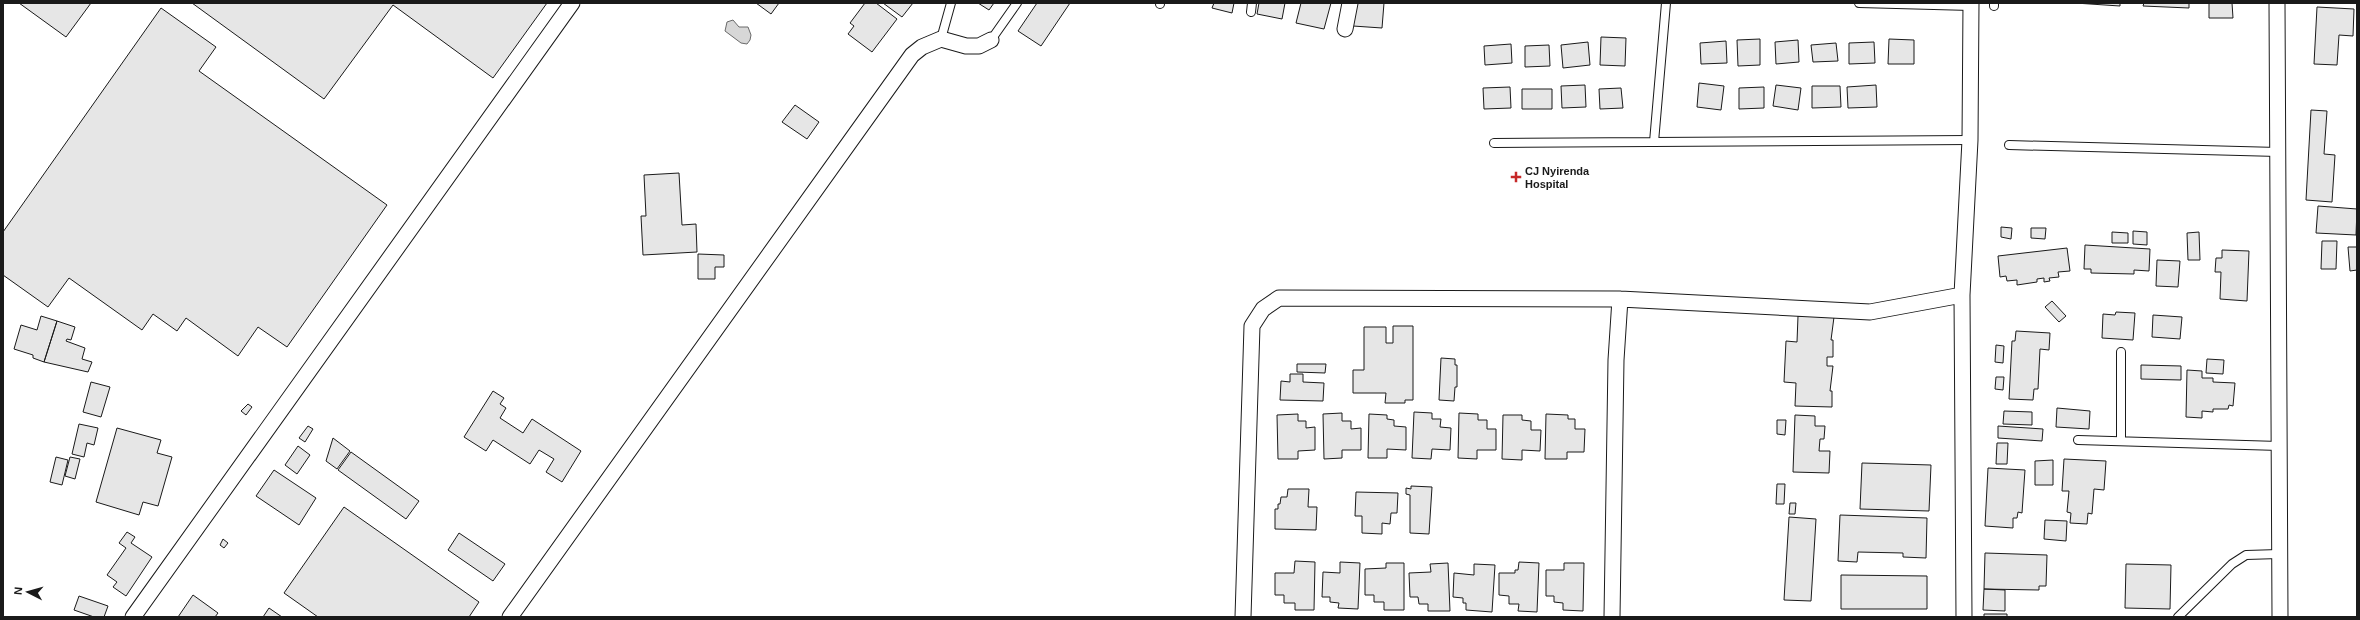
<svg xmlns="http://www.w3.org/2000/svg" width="2360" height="620" viewBox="0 0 2360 620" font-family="Helvetica,sans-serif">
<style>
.water{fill:#d7d7d7;stroke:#6a6a6a}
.building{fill:#e6e6e6;stroke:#1a1a1a}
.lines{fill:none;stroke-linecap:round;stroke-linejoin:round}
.lane-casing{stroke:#1a1a1a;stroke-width:10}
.street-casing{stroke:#1a1a1a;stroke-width:17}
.lane{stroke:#fff;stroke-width:8}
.street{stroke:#fff;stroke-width:15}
.poi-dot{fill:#c62828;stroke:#fff;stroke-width:1.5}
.labels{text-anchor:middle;stroke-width:3;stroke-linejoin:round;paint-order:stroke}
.poi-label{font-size:11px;font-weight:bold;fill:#1a1a1a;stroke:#fff;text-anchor:start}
</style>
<rect width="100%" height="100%" fill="#fff"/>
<path class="water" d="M733,20L739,27H748L751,35L750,40L747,44L741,43L725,31L727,22Z"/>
<path class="building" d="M19,3H91L66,37Z
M192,3H547L493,78L393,5L324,99Z
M756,3H779L771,14Z
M865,3H876L897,19L872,52L848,34L854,26L850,23Z
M883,3H913L902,17Z
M978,3H994L989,10Z
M1037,3H1070L1041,46L1018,31Z
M1214,3H1234L1232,13L1212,8Z
M1259,3H1285L1282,19L1257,14Z
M1301,3H1331L1324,29L1296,23Z
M1354,3H1384L1382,28L1353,26Z
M2075,3H2120V6Z
M2144,3H2189V8L2143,6Z
M2209,3H2232L2233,18H2209Z
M2317,7L2354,9L2353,36L2339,35L2337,65L2314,64Z
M161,8L216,47L199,71L387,205L287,347L258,327L238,356L186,318L177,331L153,314L142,330L69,278L48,307L3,275V232Z
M1601,37L1626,38L1625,66L1600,65Z
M1760,39V65L1738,66L1737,40Z
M1889,39L1914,40V64H1888Z
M1798,40L1799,62L1776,64L1775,42Z
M1726,41L1727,63L1701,64L1700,43Z
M1588,42L1590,65L1563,68L1561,45Z
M1874,42L1875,63L1849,64V43Z
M1836,43L1838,61L1813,62L1811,45Z
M1511,44L1512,63L1485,65L1484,46Z
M1549,45L1550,66L1525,67V46Z
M1699,83L1724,86L1721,110L1697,107Z
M1585,85L1586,107L1562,108L1561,86Z
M1776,85L1801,88L1798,110L1773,106Z
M1876,85L1877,107L1848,108L1847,87Z
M1812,86H1840L1841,107L1812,108Z
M1510,87L1511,108L1484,109L1483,88Z
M1764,87V108L1739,109V88Z
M1621,88L1623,108L1600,109L1599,89Z
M1522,89H1552V109H1522Z
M795,105L819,122L807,139L782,122Z
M2311,110L2327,111L2324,154L2335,155L2332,202L2306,200Z
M679,173L682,225L696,224L697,252L643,255L641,216H646L644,175Z
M2318,206L2357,209L2356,235L2316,233Z
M2001,227L2012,228L2011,239L2001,237Z
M2031,228H2046L2045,239L2031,238Z
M2133,231L2147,232V245L2133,244Z
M2112,232L2128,233V243H2112Z
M2199,232L2200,260H2188L2187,233Z
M2322,241H2337L2336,269H2321Z
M2085,245L2150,249L2149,271L2134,270V274L2091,273V269H2084Z
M2348,247H2357V270L2350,271Z
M2067,248L2070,271L2058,272L2059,277L2049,278L2050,281L2044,282V278L2037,279V282L2017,285V280L2007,281L2006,276L2000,277L1998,256Z
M2222,250L2249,251L2247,301L2220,299L2221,272H2215L2216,258H2222Z
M698,254L724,255V267H715V279H698Z
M2157,260L2180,261L2178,287L2156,286Z
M2052,301L2066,316L2059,322L2045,307Z
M2116,312L2135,313L2133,340L2102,338L2103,314L2115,315Z
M2153,315L2182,317L2180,339L2152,337Z
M41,316L57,321L44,362L33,358V355L14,349L21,325L37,330Z
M1798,316L1834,317L1831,340H1833V357H1827V366H1833L1830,391H1832V407L1795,406L1796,383L1784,382L1786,341L1797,342Z
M57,321L75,327L71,340L67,339L66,341L85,348L82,359L92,362L88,372L44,362Z
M1393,326H1413V400H1405V403H1385L1386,393H1353V370H1364V327H1386V343H1393Z
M2016,331L2050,333L2049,350L2040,349L2038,389H2034L2033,400L2009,399L2012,341H2015Z
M1996,345L2004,346L2003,363L1995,362Z
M1441,358L1455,359V365H1457V387H1455L1454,401L1439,400Z
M2207,359L2224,360L2223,374L2206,373Z
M1297,364H1326L1325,373L1297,372Z
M2141,365L2181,366V380L2141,379Z
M2187,370L2202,371V378H2213V382L2235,383L2233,406L2229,405L2228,409H2213V412L2202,411V418L2186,417Z
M1290,374H1303V382L1324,383L1323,401L1280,400L1281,381L1290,382Z
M1996,377H2004L2003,390L1995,389Z
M91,382L110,387L101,417L83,412Z
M493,391L504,398L500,404L506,408L500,418L523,433L532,419L581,451L562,482L546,472L554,459L539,450L530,464L493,440L486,451L464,437Z
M248,404L252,407L246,415L241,411Z
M2057,408L2090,411L2089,429L2056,427Z
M2004,411L2032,412V425L2003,424Z
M1414,412L1432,413V419H1441L1440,427L1451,428L1450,450L1432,449L1431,459L1412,458Z
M1342,413V421H1351V429L1361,428V450H1342V458L1324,459L1323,414Z
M1459,413L1478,414V420H1487V429H1496V450H1477V459L1458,458Z
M1298,414V421H1306V428L1315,427V450L1298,451V459H1278L1277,415Z
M1369,414L1387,415V419L1394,420V426L1406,427V450L1387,449V458H1368Z
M1546,414L1568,415V419H1575V429H1585L1584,452H1567V459H1545Z
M1503,415H1522V420L1531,421V430H1541L1540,451L1522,450V460L1502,459Z
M1795,415L1815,416V426H1825L1824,439H1820L1819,451H1830L1829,473L1793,472Z
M1777,420H1786L1785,435L1777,434Z
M79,424L98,428L94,445L87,443L84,457L72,454Z
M308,426L313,429L305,442L299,438Z
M1998,426L2043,429L2042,441L1998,438Z
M117,428L161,440L157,453L172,457L158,506L143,502L139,515L96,502Z
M333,438L350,451L337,469L326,461Z
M1997,443H2008L2007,464H1996Z
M298,446L310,455L297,474L285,465Z
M351,452L419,501L406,519L338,470Z
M56,457L68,460L62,485L50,482Z
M70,457L80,459L75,479L65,476Z
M2064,459L2106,461L2104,490L2094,489L2092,514L2088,513L2087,524L2070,523L2071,513L2067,512L2069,491H2062Z
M2053,460V485H2035V461Z
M1862,463L1931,465L1929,511L1860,509Z
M1988,468L2025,470L2022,513L2018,512L2017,518H2013V528L1985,526Z
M274,470L316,498L299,525L256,496Z
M1777,484H1785L1784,504H1776Z
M1411,486L1432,487L1429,534L1410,533V495L1406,494V488L1411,489Z
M1288,489H1309L1308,507H1317L1316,530L1275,529V509H1278V504H1280L1281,497H1287Z
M1356,492L1398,493L1397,513H1391L1390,524L1382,523V534L1362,533V516H1355Z
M1790,503H1796L1795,514H1789Z
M344,507L479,602L469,617H318L284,593Z
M1840,515L1927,518L1926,558L1903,557V553L1858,552L1857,562L1838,561Z
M1789,517L1816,519L1811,601L1784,600Z
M2045,520L2067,521L2066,541L2044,539Z
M127,532L135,537L131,543L152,557L126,596L113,587L117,582L107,575L126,548L119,543Z
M459,533L505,564L493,581L448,550Z
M223,539L228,543L224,548L220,545Z
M1985,553L2047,555L2046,586H2039V590L1984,589Z
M1295,561L1315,562L1314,610H1295V603H1284V595H1275V573H1294Z
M1340,562L1360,563L1358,609L1338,608L1339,603L1330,602V597H1322L1323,572L1340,573Z
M1519,562L1539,563L1537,612L1518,611L1519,604H1509V596L1499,595V573H1515V570H1518Z
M1386,563H1404V610H1384V602H1374V595H1365V569L1386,568Z
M1448,563L1450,611H1428V604H1419L1418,597H1410L1409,573L1431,572L1430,564Z
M1564,563H1584L1583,611L1563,610V603L1554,602V596H1546V570H1564Z
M1474,564L1495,565L1492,612L1466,610V603H1463V598L1453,597L1454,573L1474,575Z
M2126,564L2171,565L2170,609L2125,608Z
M1841,575L1927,576V609H1841Z
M1984,589L2005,590V611L1983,610Z
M193,595L218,613L215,617H178Z
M79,596L108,606L104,617H94L74,610Z
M269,608L282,617H263Z
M1984,614H2007V617H1984Z"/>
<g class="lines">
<defs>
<path id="lane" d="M1859,3L1971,6
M1160,4V3
M1994,6V3
M1251,12L1252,3
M941,39L951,3
M991,40L1017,3
M1654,142L1666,3
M1494,143L1970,140
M2009,145L2278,152
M2078,440L2279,446
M2121,441V352
M2178,617L2232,564L2246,555L2279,554"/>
<path id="street" d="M2277,3L2280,617
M1345,29L1350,3
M133,617L572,3
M510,617L912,55L922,47L941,39L966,46H979L991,40
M1243,617L1252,326L1263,309L1279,298L1620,299L1870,312L1962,295
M1612,617L1616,360L1620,299
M1964,617L1962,295L1970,140L1971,3"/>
</defs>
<use href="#lane" class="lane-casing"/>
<use href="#street" class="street-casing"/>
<use href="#lane" class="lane"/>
<use href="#street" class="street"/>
</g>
<path class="poi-dot" d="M1514 171h4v4h4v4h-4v4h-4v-4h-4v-4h4z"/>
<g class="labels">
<g class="poi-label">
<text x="1525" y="175">CJ Nyirenda<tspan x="1525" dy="13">Hospital</tspan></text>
</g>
</g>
<rect width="2360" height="620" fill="none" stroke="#1a1a1a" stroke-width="8"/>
<g transform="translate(28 592) rotate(276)" stroke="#ffffff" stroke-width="3" paint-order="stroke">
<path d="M0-3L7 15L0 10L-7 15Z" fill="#1a1a1a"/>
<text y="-6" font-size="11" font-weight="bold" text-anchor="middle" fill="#1a1a1a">N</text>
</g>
</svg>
